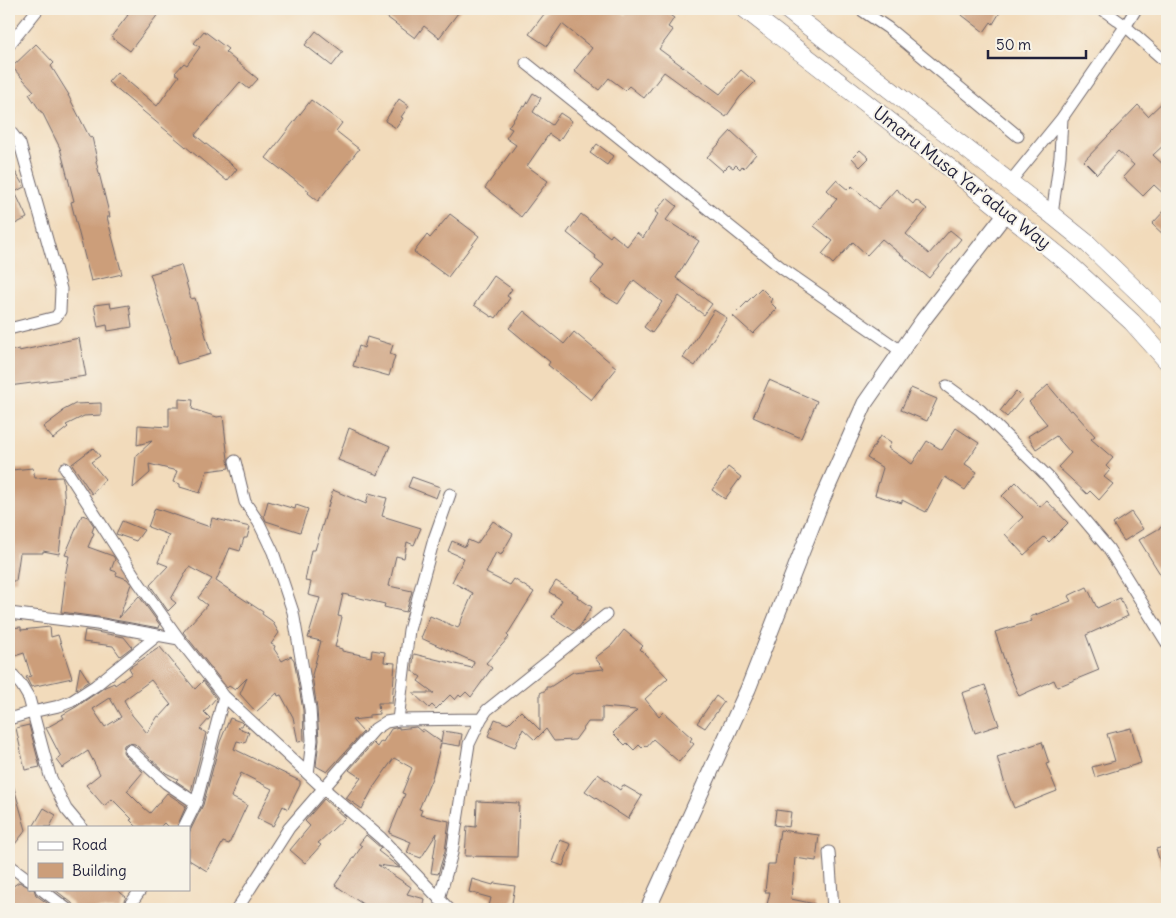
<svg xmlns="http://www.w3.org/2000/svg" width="1176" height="918" viewBox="0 0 1176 918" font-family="Delius,sans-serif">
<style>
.building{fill:#cc9e7a;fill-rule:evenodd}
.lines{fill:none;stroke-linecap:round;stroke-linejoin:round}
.street-casing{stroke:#6b6368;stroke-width:13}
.secondary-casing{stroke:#6b6368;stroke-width:17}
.primary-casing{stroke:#6b6368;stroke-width:19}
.street{stroke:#fff;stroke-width:11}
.secondary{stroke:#fff;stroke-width:15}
.primary{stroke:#fff;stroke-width:18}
.labels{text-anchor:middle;stroke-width:4;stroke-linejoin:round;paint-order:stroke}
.street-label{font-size:18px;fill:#22223b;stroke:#f7f3e8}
</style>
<rect width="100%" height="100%" fill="#f7f3e8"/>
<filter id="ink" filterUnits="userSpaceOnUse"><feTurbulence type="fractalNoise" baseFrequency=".02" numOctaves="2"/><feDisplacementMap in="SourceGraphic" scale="10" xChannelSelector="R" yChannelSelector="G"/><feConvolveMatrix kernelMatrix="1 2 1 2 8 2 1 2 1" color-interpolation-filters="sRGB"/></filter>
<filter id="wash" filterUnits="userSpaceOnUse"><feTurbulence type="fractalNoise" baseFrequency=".0096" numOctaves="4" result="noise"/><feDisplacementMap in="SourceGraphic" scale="20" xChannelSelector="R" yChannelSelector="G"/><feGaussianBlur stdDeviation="1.12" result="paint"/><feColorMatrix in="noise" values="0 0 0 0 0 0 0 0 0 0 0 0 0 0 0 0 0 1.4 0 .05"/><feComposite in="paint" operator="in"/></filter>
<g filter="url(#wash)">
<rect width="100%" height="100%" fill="#f2dbbb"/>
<g id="blocks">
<path class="building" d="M120,9H162L130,51L111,37L128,15Z
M376,9H461L439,38L424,26L415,38Z
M548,9H617L625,15L630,9H661L674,18L668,27L673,30L659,49L720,94L741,70L755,82L740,97L726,117L664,72L644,98L629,86L625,90L609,78L599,90L574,71L592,48L562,24L547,46L529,34Z
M954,9H1002L993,24L991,22L984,32Z
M204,31L228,49L225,52L258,79L249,89L240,82L195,135L237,169L227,181L108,82L117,72L157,106L179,76L175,73L184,63L187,65L200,47L194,43Z
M316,31L343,52L332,66L305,45Z
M36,44L54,63L51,66L69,95H68L90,138L92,137L97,160L96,161L110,217H107L122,274L91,281L71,202L74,201L60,148L42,112H41L29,94L34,91L12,67Z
M533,93L541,98L533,112L552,125L560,113L572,121L559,141L549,134L527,166L548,181L521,217L485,188L516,145L506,138L512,129L508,127L523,106L525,107Z
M1167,98V142L1153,155L1167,168V197L1154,185L1143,196L1123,177L1134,165L1118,151L1097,174L1084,161L1138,105L1148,116Z
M399,99L409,106L401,117L403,118L396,128L385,121Z
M311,100L342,123L336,131L359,149L318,201L308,193L309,191L266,158Z
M731,131L756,154L744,168L742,166L740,169L736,165L733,168L729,165L723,171L707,157Z
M597,144L613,156L607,165L590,153Z
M860,150L869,158L860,167L852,158Z
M9,161L24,187L15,192L27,218L9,227Z
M836,180L848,190L852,186L878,209L896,189L913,204L916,200L927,209L906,234L929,254L950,230L961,239L929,278L882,239L867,255L853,242L833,264L822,254L833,241L814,226L837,199L827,190Z
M667,198L677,206L666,220L699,241L676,278L712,304L704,315L679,296L652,333L644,327L662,302L634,280L618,304L600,293L601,291L590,282L604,265L595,258L596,256L567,233L581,214L610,237L612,234L627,246L637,233L643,238L658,214L655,212Z
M1167,208V238L1152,224Z
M450,214L479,236L448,277L414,252L427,235L430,238Z
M181,265L191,299L195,298L211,354L177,364L170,339L171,338L150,274Z
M494,276L512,289L507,296L510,298L496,318L493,316L492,317L474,305Z
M761,288L772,299L770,302L777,309L753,334L733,316Z
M110,303L111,308L129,305L132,327L108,331L107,325L98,327L94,305Z
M714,310L727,318L695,366L683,358Z
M524,311L564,344L574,332L617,368L591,400L548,365L550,362L509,328Z
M367,337L393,345L390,354L395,356L389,376L353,366L359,346L364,348Z
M79,338L86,376L9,386V351L19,349V351Z
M769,380L817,401L801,438L753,417Z
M1048,385L1070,411L1072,410L1095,436L1091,439L1113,458L1106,466L1110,470L1104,477L1113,484L1099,500L1090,491L1087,494L1058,467L1071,453L1056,436L1036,449L1028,436L1047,424L1029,402Z
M911,388L937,399L927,421L901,410Z
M1016,391L1023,398L1007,417L1000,411Z
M179,399L193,400L192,409L217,417L223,416L229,468L207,471L200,493L180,487V484L173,482L177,471L149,464L150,473L133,488L136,456L152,441L137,445L138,425L169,427V407H179Z
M101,403V415L84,416L66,425L68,427L53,439L43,427L63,412L62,411L75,404Z
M349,428L390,446L378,475L338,460Z
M956,428L979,443L965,464L977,472L965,490L945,477L926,512L902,500V503L875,495L883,468L867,458L880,436L891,443L888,448L912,464L927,441L942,450Z
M93,448L100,456L91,462L105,479L92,494L72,464Z
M728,467L741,477L725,499L712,490Z
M33,468L35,478L62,477L63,479L65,505L59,554L43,551V553H20L16,581H9L10,518H9V502H11V470Z
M412,477L440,487L436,498L408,487Z
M1016,482L1040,507L1047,501L1068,523L1049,542L1044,537L1024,555L1005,534L1023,517L1002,496Z
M333,490L366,504L369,493L387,498L382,516L421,528L414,545L407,542L404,558L396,556L389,586L412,591L406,612L384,607L385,604L343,594L338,616L342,617L335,647L342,649V651L371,657L372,650L385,652L384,662L395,663L392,703H378L379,714L369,715V718L352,720L363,732L327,772L316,766L319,740L317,709L312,675L321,641L308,638L320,598L308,595L311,582L305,581L311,550H315Z
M268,501L295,509L296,505L308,509L300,532L266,521L264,516Z
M155,508L210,527L212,518L250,527L247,538H244L240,551L230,548L216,581L263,612L262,614L272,621L279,633L271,644L275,646L274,649L282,661L291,656L294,660L303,710L304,741L298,742L293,717L281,695L278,696L277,693L256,712L240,694L247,678L235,690L229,686L227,688L183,632L207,605L198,598L212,579L189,567L171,599L176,603L168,611L150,585L168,566L158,562L169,535L148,527Z
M1131,512L1143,529L1124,541L1113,524Z
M82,515L88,517L94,526L92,532L94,533L88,547L113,556L115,559L111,570L117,572L116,575L127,579L131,584L119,618L139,596L160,625L159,628L98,617L61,612L65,581H64L69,556L65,555Z
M122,521L144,530L136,541L116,534Z
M493,521L513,534L501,555L496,552L486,573L510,585L514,579L534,592L507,635L509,637L486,663L492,668L471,697L466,692L461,697L459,695L455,700L450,695L436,709L432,705L429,708L413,693H434L418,681L421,677L412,671L414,654L472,668L474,662L421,638L430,616L458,628L473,593L452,582L464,558L448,551L452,541L465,547L468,540L477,544Z
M1167,524V585L1139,540Z
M556,581L578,595L577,597L592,607L580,626L574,631L552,617L562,600L549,592Z
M1087,587L1097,608L1120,598L1128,616L1086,635L1099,670L1057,687L1054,680L1019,696L1007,668L995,632L1032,621L1030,617L1071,601L1068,596Z
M21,627V630L50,627L51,637L58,635L72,678L31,687L26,677L31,676L24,653L9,658V628Z
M85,630L124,637L132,647L120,656L113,646L83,642Z
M624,630L643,646L640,649L668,678L645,699L659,716L663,712L692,738L690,741L694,744L679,762L653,739L646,747L645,745L642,748L639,745L634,750L627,743L625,745L613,733L637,710L602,707V722H588L575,740L554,741L546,729L535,740L523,729L515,747L488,736L495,719L508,724L521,711L540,730V693L546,690V687H550L573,672L604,669L595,658L612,645Z
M160,647L195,689L203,681L216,698L204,712L210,718L200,729L206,733L191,791L176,781L178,779L166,773L135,744L128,743L124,745L123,752L125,755L143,772L127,791L144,808L150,813L167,793L186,806L177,827H168L164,823L160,827H137L130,820L132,819L112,799L104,806L86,785L100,774L88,751L62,768L56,760L61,757L46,728L64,718L62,715L76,707L105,687L114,683L115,685L132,673L129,668ZM151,680L171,705L160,717L158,716L147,733L132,715L124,700ZM110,698L121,717L105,727L93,709Z
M80,667L89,681L76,689Z
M985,685L999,725L975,733L962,693Z
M716,696L724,702L705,728L697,723Z
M230,718L241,722L243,724L238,728L249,732L245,743L237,741L234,749L300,781V785L288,809L283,806L273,826L257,818L272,789L241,773L231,797L247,805L229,844L223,842L207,871L189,860V833L203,805L220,742Z
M29,725L40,767L25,770L16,728Z
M399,727V729L416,727L422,732L423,729L441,742L443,731L462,734L460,746L441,743L432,778L419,809L422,810L420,815L449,821L445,851L438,874L431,873L437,833L421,858L407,853L411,842L389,833L405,794L402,793L412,768L394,758L373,788L362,809L346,798L361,778L349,770L373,743L377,747L381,741L383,742L391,729Z
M1131,728L1141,763L1095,777L1092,767L1115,761L1107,734Z
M1042,742L1049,763L1046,764L1057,791L1014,808L1006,788L997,757Z
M598,774L620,790L623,785L642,796L628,819L585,791Z
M9,781H12L26,830L15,844L9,838Z
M324,799L345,818L318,843L321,845L305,863L290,850L310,826L305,821Z
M477,801L519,803L517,857L465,856L467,826L476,827Z
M44,808L56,815L50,827H33Z
M776,810L791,812L789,827L774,825Z
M780,830L819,835L816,861L795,858L791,899L815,904V909H766L770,892H765L768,864H775Z
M366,835L381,848L378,851L400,868L378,865L411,887L407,894L425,899L423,909H361L364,905L335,885L362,846L359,844Z
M560,840L571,844L563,866L552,862Z
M1167,846V877H1165L1156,849Z
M472,879L493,885L494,883L515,886L511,909L489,906L491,898L469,892Z
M19,882L29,887V889H34L36,895L55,909H9V889Z
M54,889H116L126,897L120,909H74L72,903Z"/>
</g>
</g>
<g filter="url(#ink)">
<use href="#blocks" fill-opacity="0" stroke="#6b6368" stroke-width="1"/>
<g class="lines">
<defs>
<path id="street" d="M860,9L888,28L1018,136
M1102,9L1124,25L1167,63
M9,45L38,9
M526,63L783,269L901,351
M9,130L20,144L61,289L60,311L56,317L9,329
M1010,182L1062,118
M1052,215L1060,156L1062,118L1125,27L1136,9
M947,386L980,410L1049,478L1108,548L1167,643
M235,461L245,502L259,523L273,552L293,612L310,709L312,740L308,774
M65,468L139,583L179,639L224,696L323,788L381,838L449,909
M9,613L97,624L179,639
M9,670L22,686L29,698L50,776L66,809L81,827
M9,719L32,712L59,706L72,701L95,686L158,635
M398,720L409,630L434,539L450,494
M130,750L166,783L196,803
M184,827L196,803L224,696
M829,852L833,909
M9,865L29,880
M41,889L67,909
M439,899L452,853L469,744L481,719L487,710L606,615
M127,909L141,889
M237,909L289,828L375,729L386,722L398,720L481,719"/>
<path id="secondary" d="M648,909L748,689L822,500L865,403L923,320L1006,213"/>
<path id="primary" d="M745,9L955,172L1069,264L1132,322L1167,361
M786,9L1052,215L1088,244L1167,320"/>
</defs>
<use href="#street" class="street-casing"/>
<use href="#secondary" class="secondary-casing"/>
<use href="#primary" class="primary-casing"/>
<use href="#street" class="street"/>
<use href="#secondary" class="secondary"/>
<use href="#primary" class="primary"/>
</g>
</g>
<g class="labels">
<g class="street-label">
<text transform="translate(962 178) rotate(38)" y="6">Umaru Musa Yar'adua Way</text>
</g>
</g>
<rect width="1176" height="918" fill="none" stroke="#f7f3e8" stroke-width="30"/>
<rect x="28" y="826" width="162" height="65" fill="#f7f3e8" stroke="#a29fa3"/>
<rect x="38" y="842" width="25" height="8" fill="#ffffff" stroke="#a29fa3"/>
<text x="72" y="850" font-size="15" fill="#22223b">Road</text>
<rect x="38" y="863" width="25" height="15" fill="#cc9e7a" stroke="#a29fa3"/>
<text x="72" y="876" font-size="15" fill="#22223b">Building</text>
<path d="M988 50v8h98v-8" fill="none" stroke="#22223b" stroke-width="2.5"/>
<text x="996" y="50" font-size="15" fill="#22223b" stroke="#f7f3e8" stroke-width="4" paint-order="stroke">50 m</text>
</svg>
